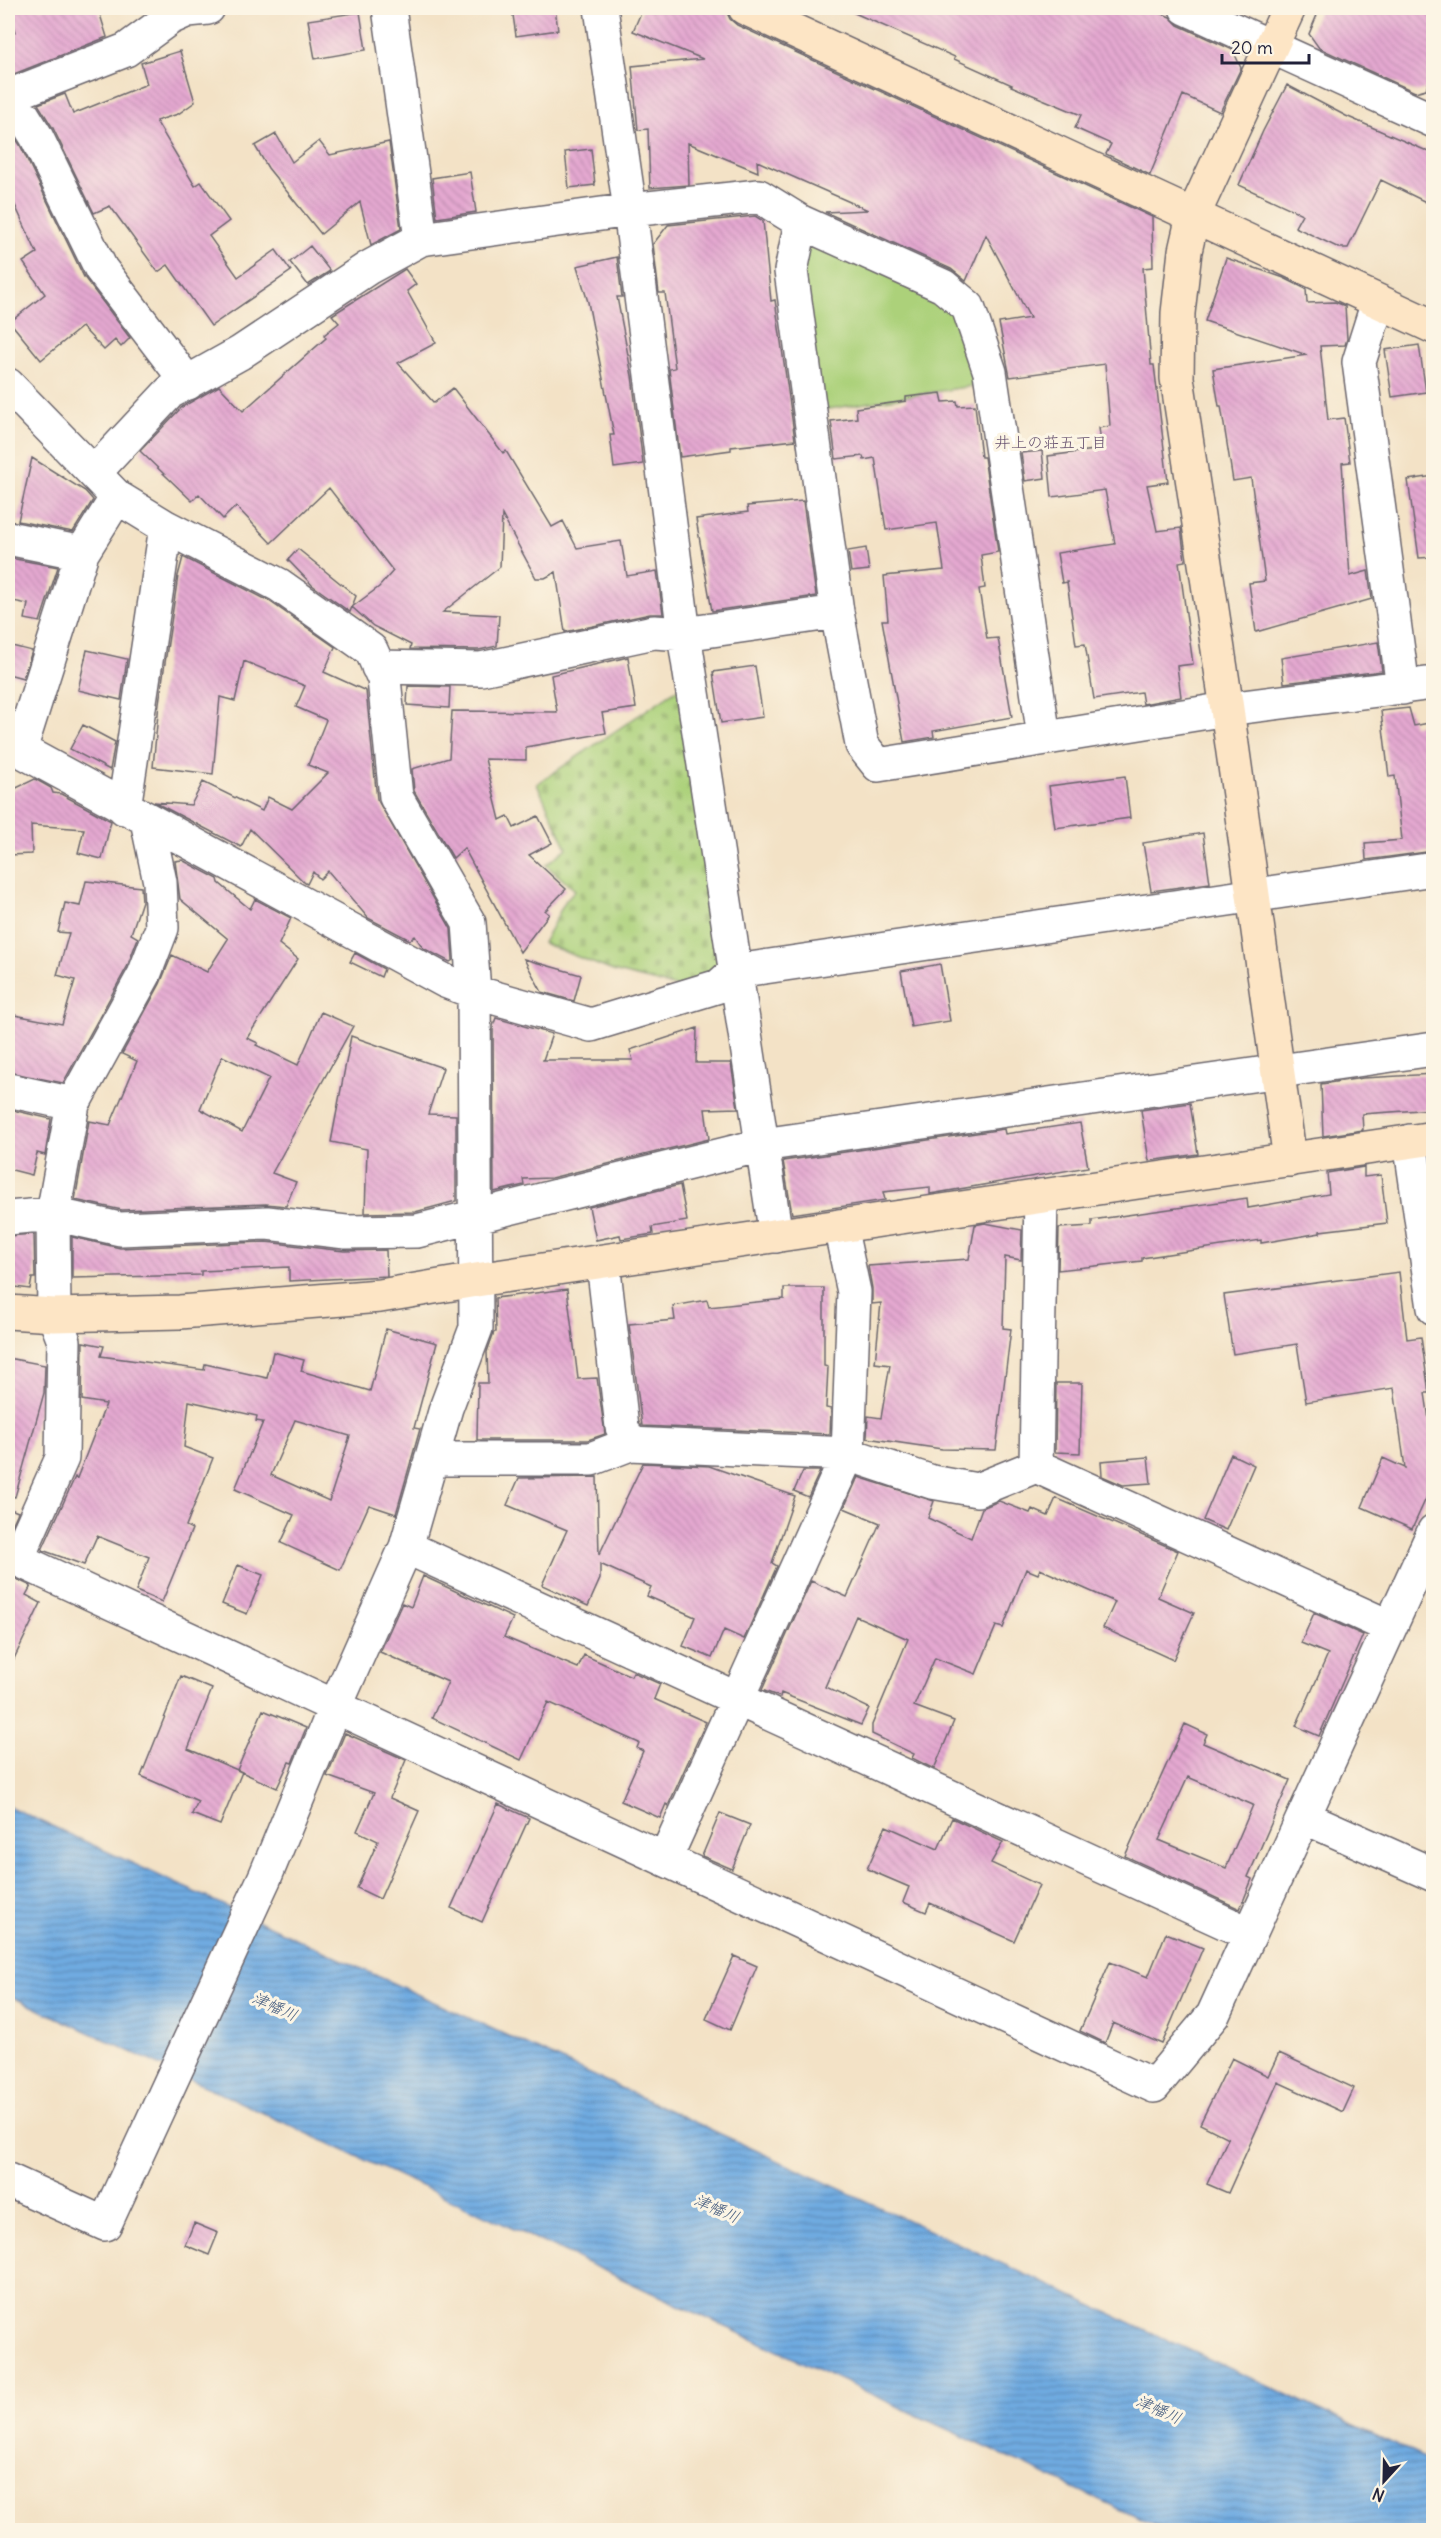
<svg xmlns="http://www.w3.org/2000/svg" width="1441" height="2538" viewBox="0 0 1441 2538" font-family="Delius,'Klee One',sans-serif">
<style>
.cemetery{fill:url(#cemetery-stones);stroke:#677a5a;stroke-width:1.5}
.green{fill:#acd17a;stroke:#677a5a;stroke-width:1.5}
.water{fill:url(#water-rules);stroke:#49668e;stroke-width:1.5}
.building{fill:url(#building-back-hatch);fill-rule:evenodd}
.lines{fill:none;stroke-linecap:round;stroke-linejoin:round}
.street-casing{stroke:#6b656c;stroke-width:36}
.secondary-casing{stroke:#6b656c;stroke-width:36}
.street{stroke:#fff;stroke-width:33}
.secondary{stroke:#fde5c5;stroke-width:33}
.labels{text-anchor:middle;stroke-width:6;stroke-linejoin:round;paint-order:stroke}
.neighbourhood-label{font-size:16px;fill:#66516f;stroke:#fcf5e5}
.water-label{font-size:16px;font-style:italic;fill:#41597d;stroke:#fcf5e5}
</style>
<defs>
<pattern id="cemetery-stones" width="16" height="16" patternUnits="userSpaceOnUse" patternTransform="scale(1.5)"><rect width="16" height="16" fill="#acd17a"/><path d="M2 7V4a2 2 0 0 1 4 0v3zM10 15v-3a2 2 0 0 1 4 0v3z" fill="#94b36a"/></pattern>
<pattern id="water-rules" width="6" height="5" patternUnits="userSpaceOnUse" patternTransform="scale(1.5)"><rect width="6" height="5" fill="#70abe1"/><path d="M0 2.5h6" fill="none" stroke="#5c8bb8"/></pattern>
<pattern id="building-back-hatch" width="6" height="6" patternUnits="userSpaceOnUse" patternTransform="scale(1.5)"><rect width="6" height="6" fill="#e4a8d0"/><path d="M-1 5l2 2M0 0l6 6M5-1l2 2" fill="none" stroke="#c390b4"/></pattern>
</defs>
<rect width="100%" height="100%" fill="#fcf5e5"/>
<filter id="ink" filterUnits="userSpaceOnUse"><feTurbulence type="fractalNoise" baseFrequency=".0167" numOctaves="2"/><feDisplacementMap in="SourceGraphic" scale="12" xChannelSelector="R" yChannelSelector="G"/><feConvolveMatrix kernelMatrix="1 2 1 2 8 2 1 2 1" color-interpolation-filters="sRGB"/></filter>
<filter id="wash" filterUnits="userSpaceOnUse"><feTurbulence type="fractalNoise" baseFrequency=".008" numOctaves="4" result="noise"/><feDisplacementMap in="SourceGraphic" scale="24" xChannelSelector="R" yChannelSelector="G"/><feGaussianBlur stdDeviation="1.35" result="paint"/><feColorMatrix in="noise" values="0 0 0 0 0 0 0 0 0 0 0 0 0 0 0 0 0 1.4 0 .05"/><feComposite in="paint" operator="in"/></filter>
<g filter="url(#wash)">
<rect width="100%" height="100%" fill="#f3e2c6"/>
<path class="cemetery" d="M682,686L721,975L680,988L613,971L543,943L566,900L575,890L546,865L567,848L537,784Z"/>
<path class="green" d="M808,231L963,314L984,384L817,411L799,272Z"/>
<path class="water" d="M8,1806L1433,2462V2530H1165L8,1995Z"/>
<g id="blocks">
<path class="building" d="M8,8H98L107,37L14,74L8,72V34L15,32Z
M512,8H555L558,30L516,36Z
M643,8H715L727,13L730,19L737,25L1152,217L1153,267L1143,268L1151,365H1154L1168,482L1147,485L1157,531L1181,528L1185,561L1179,562L1193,664L1177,666L1181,697L1143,704L1141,692L1094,699L1085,644L1076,645L1067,582L1062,583L1057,553L1115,544L1105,490L1052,497L1048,456L1102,449L1099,428L1110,426L1105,364L1010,377L999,323L1030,318L986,235L966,281L951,269L825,212L868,210L757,161L758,172L688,143L689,185L650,188L648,129L638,130L632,66L703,59L633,31Z
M843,8H1149L1170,17L1178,25L1233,50L1241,68L1220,112L1183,95L1150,175L1106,154L1111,144L1075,128L1081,115L1011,86L1012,85L954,59L955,57Z
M1320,8H1434V70L1426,89L1415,92L1319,48L1309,34Z
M360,12L366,50L315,59L308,20Z
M180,51L195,102L178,114L156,121L195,186L201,182L229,221L209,236L238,277L276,250L291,271L211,326L168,265L158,272L110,206L94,213L53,128L38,104L65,94L73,114L147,84L141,63Z
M1287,85L1346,116L1434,154V206L1381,180L1348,248H1339L1295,227L1302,214L1239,185L1263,131Z
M8,126L20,145L84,277L130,338L121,347L115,340L104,350L82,327L41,360L10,322L45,294L23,262L37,253L8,190Z
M276,134L292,162L319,141L330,155L389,142L401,229L371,245L360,202L321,234L268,168L255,146Z
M591,149L595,185L569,188L565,152Z
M470,172L476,212L437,218L432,178Z
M755,216L763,221L771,301L775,300L795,440L731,447V450L680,457L669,369L675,368L665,293H659L653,244L668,225Z
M310,246L330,271L308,285L290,262Z
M617,257L622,297H617L632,376L643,464L614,468L610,435H614L588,302L577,266Z
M1226,258L1284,278L1306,289L1307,303L1335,302L1345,306L1347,339L1345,345L1320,346L1328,420L1344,418L1350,462L1342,463L1350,576L1368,571L1372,599L1256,632L1249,583L1265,581L1251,478L1233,481L1221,406H1219L1213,369L1307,355L1205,321Z
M405,269L416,284L407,291L436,343L398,363L434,403L453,388L503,453L506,451L552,527L563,521L577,548L621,541L627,576L657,571L663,614H650L565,632L556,572L545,578H536L502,515L500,567L443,612L499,615L497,646L479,650L410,649L411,645L373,626L352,607L379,587L393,571L329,488L271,543L236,506L223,519L199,494L192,501L140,451L182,407L219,386L243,411L326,338L324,335L339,323L332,315Z
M1419,345L1426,392L1392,397L1385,350Z
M941,393L943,402L957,401L958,406L975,405L981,457H984L998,552L981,555L985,588L979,589L987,639L998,638L1012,717L933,731L934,737L904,742L882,620H888L884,576L944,570L937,523L886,530L875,458L864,460L863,456L836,459L831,421L857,418L856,408L906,401V397Z
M1042,451L1045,478L1025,481L1021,453Z
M32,458L85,491L93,500L73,532L18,521Z
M1434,476V557L1419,558L1408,480Z
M803,501L816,596L712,611L696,519L748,512L747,506Z
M866,548L869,570L851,572L848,551Z
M298,549L356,596L350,612L312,585L288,560Z
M183,557L269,601L335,647L324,672L366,691L377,799L451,929L453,960L450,962L423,948L415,936L410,940L368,918L328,871L320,879L313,872L307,884L305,883L250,829L241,847L154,802L191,805L203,782L262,811L268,797L292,809L328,773L308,765L326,720L296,707L305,686L244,661L235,701L220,697L213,774L153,767L159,703L178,576Z
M10,558L58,567L40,622L25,619L28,604L8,600V571Z
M1378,642L1382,671L1284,683L1281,658Z
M8,645L32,651L23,678L8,674Z
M87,650L127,659L121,700L78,690Z
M628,657L636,708L602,713L606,733L526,747V760L485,759L500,820L508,816L514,828L538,816L552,843L529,855L566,889L545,911L549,914L520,952L464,848L453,858L414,791L412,769L449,758L452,711L557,712L551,675Z
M755,666L763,717L721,723L713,672Z
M408,686L450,687L449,708L407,705Z
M1409,708L1414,726L1434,722V851L1366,860L1365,843L1402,840L1395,776L1389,777L1381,711Z
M83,725L115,742L110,770L70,749Z
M1125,776L1130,818L1055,828L1049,786Z
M35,779L51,788L53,793L61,794L111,821L102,859L78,853L84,829L31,825L32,854L8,855V792Z
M1203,833L1210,883L1151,891L1143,843Z
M182,860L218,879L219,883L250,909L255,899L291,918L279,944L298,959L247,1038L258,1043L256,1045L298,1065L321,1012L353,1026L272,1173L296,1182L286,1206L266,1204L122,1210L75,1200L89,1121L110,1125L137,1061L122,1054L160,984L172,955L207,972L228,939L180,899L175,861ZM222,1056L269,1078L242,1132L200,1109Z
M86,881L141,887L142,901L131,934L138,938L127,967L63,1083L8,1072V1047L14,1015L62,1024L75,980L57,975L69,933L58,932L65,903L80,906Z
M355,953L384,969L381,977L350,962Z
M524,959L581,975L574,1001L542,992Z
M940,964L950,1021L911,1027L901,971Z
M496,1018L552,1034L543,1060H633L630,1050L697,1028L696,1063H731L738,1108L705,1109L709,1139L551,1178L523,1179L524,1185L494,1192L493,1026Z
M351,1036L443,1068L428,1114L456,1115V1201L415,1212L365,1213L367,1149L331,1142Z
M1434,1074V1109L1362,1114L1363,1130L1323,1136L1321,1084L1363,1078Z
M1190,1103L1198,1154L1149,1161L1141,1110Z
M8,1109L51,1119L45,1155L37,1153L32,1175L8,1169Z
M1080,1123L1088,1167L930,1194V1187L883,1192L885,1200L792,1214L783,1161L1004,1129L1005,1134Z
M1364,1167V1177L1381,1175L1387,1223L1320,1231V1233L1261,1243V1240L1142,1258V1261L1058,1270L1059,1228L1092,1226V1220L1247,1198L1248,1208L1329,1194L1327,1173Z
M680,1185L687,1221L652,1227L653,1234L621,1239L620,1235L596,1240L589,1207Z
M985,1223L1022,1230L1021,1260L1005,1257L1003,1328L1011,1329L996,1450L942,1449L867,1438L868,1416L881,1418L890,1365L875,1363L881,1303L872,1304V1288L868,1266L969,1259L975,1225Z
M34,1234L35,1278H32L30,1289L8,1286V1236Z
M72,1237L120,1248L266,1242L344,1251L386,1250L387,1276L289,1281V1267L201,1271V1275L72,1278Z
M1399,1272L1407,1339L1421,1337L1429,1393H1425L1434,1452V1481L1412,1529L1362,1507L1383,1458L1405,1468L1394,1388L1306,1402L1297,1344L1233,1354L1224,1295Z
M784,1288H824V1366L828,1367L826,1408L831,1409L830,1434L642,1426L629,1324L675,1320L673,1306L707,1300L709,1307L784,1299Z
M567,1289L578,1379L597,1378L605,1434L588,1440H477L478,1383H488L487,1352L494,1332H496L495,1298Z
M386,1329L437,1343L414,1428L420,1429L396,1514L369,1505L340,1570L281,1543L294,1515L235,1489L263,1422L256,1421L257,1416L189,1401L184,1447L213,1458L186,1526L192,1529L162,1602L136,1591L149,1557L97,1536L84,1565L42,1550L75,1477L77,1478L106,1404L82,1400L83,1342L104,1346L101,1356L204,1370L205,1364L267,1378L273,1352L304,1360L301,1371L370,1391ZM295,1420L350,1436L329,1501L271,1475Z
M8,1358L45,1365L44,1393L15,1497L8,1496Z
M1056,1383H1082L1080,1453L1055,1452Z
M1231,1454L1254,1465L1226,1530L1203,1520Z
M1148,1457L1151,1483L1123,1485L1102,1476L1101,1461Z
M643,1463L709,1466L795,1496L772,1563L777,1566L744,1639L724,1630L712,1658L683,1646L695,1617L647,1596L651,1587L600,1564V1579L588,1606L542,1585L567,1530L507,1505L519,1478L597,1477L599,1555Z
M803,1471H820L808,1497L794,1491Z
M858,1477L934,1501L928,1518L971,1538L982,1508L999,1501L1030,1513L1032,1509L1048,1516L1056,1498L1178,1551L1158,1597L1194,1613L1173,1660L1103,1628L1115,1602L1040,1569L1038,1574L1026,1569L1003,1628L996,1626L976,1674L935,1658L914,1706L954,1721L934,1769L912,1758L914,1754L872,1734V1725L908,1639L856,1616L825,1687L869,1708L861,1725L781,1693L780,1697L762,1690L811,1581L847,1597L880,1523L844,1508Z
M8,1508L18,1512L8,1534Z
M238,1565L263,1575L247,1614L222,1604Z
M8,1575L31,1586L26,1595L41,1603L8,1671Z
M423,1576L513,1618L504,1637L578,1668L584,1655L631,1676L633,1672L660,1684L654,1699L706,1722L668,1806L666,1804L660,1818L621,1801L643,1751L637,1748L639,1743L548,1702L521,1760L432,1718L448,1682L380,1652L402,1603L411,1607Z
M1314,1613L1363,1635L1319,1736L1296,1726L1328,1654L1301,1643Z
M181,1676L212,1689L188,1749L242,1772L220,1825L192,1814L198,1801L141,1776Z
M263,1710L306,1728L292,1763L289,1762L277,1788L237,1770Z
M1185,1724L1207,1734L1203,1743L1290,1780L1248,1877L1252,1879L1240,1909L1125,1856ZM1188,1777L1253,1805L1226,1868L1159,1840Z
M345,1733L406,1760L390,1798L419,1811L380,1899L357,1888L378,1841L357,1831L374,1793L327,1776Z
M498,1804L529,1818L482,1922L451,1908Z
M720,1813L750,1825L732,1869L702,1856Z
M952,1818L1003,1842L991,1863L1039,1885L1014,1941L930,1903L926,1912L903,1902L909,1887L867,1869L886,1826L938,1849Z
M1166,1933L1203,1948L1162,2044L1113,2023L1105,2043L1080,2031L1110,1962L1148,1977Z
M734,1956L757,1966L730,2030L706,2019Z
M1279,2053L1354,2088L1343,2112L1278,2082L1228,2193L1207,2184L1228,2138L1200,2124L1232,2058L1268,2076Z
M194,2223L218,2233L209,2255L185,2245Z"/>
</g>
</g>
<g filter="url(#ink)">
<use href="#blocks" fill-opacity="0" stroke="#6b656c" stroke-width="1.5"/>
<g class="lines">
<defs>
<path id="street" d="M389,8L421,239
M601,8L630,210L684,634L776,1236
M1186,8L1434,121
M8,91L36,136L101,269L188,383
M11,95L126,50L170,18L188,10L208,8
M801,222L791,271L837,612L862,745L878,765L1227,709L1434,683
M1378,302L1359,362L1403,688
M8,385L117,497L166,527L279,585L371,650L384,679L396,797L469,923L474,992L476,1328L446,1408L406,1547L336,1705L265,1877L105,2224L8,2180
M95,472L170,392L240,353L368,268L421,239L630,210L759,196L801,222L943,286L968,307L990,372L1044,737
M8,538L82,553L117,497
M378,667L481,669L654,632L684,634L837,612
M8,750H20L445,981L474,992L591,1025L719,986L736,971L1434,869
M20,750L82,553
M124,808L166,527
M8,1090L73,1104
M1410,1141L1434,1308
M1041,1196L1036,1466L1390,1627
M8,1218L53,1214L120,1229L267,1223L346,1232L417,1231L762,1145L1434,1049
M603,1262L622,1427L630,1444L848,1454L932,1482L977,1490L1036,1466
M431,1459H591L630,1444
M406,1547L1250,1934
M8,1555L1154,2086L1213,2015L1434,1531
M17,1559L62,1458L64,1341L54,1315L53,1214L73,1104L144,975L162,928L160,882L147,820
M1304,1817L1434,1875
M665,1859L848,1454L854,1292L840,1226"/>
<path id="secondary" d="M745,8L1434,327
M1289,8L1193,216L1185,251L1178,313L1177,378L1227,709L1290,1160
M8,1312L54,1315L180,1312L380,1296L476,1280L1434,1138"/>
</defs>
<use href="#street" class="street-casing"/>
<use href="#secondary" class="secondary-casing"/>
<use href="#street" class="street"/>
<use href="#secondary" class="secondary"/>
</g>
</g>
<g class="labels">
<g class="neighbourhood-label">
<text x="1051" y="448">井上の荘五丁目</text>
</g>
<g class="water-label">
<text transform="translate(275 2006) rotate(24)" y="6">津幡川</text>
<text transform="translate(717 2208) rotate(24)" y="6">津幡川</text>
<text transform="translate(1159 2409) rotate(24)" y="6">津幡川</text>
</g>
</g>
<rect width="1441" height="2538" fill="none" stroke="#fcf5e5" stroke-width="30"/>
<g transform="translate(1384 2481) rotate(202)" stroke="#fcf5e5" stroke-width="4.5" paint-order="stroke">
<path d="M0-4.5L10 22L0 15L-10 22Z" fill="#22223b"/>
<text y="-9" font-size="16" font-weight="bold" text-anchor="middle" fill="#22223b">N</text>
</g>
<path d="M1222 54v9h87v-9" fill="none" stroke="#22223b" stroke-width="3"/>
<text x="1231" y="54" font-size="18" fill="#22223b" stroke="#fcf5e5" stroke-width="4.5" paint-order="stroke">20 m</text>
</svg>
